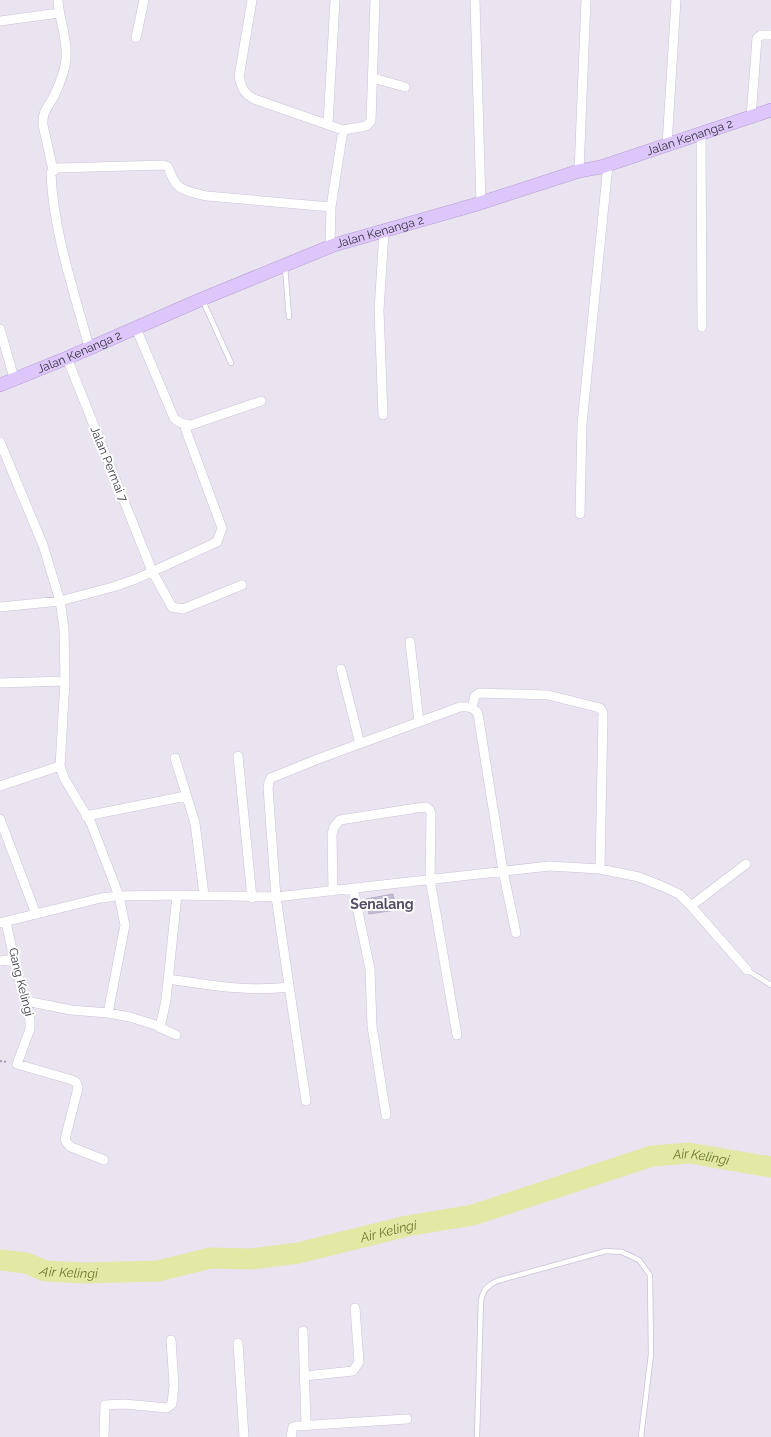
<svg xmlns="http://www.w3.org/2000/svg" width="771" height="1437" viewBox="0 0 771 1437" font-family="Raleway,sans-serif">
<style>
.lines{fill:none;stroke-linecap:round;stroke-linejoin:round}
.river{stroke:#e1e9a5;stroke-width:21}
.building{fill:#c2bbd1;stroke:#b8afcb}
.service-casing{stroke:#c9c2d6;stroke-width:6}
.minor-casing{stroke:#c9c2d6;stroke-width:10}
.secondary-casing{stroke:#b69ed5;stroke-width:14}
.path{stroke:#a69bbb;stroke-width:2;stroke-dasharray:2 2;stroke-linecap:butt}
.service{stroke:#fff;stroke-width:4.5}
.minor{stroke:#fff;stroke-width:9}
.secondary{stroke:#ddc6f9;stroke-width:13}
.labels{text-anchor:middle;stroke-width:4;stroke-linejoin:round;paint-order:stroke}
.street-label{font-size:12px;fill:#393542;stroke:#fff}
.water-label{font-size:13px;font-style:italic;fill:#6e772d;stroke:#fff}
.quarter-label{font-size:14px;font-weight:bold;fill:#544d64;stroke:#fff}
</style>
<rect width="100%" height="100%" fill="#e9e4f0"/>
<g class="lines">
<path class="river" id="s1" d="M0,1260L26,1263L45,1271L85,1273L158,1271L211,1258L251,1259L298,1253L407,1226L473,1215L652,1156L689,1153L771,1167"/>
</g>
<path class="building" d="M393,894L396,910L369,914L366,899Z"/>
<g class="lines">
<defs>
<path id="service" d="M285,267L289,317
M203,301L231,363
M747,970L771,985
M477,1437L481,1300C483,1290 488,1285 497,1281L606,1251L622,1252L639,1260L650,1275L651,1354L641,1437"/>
<path id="minor" d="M252,0L239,77C242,88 243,93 254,99L343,130L366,126L371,121L375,0
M475,0L481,203
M0,21L59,13
M136,38L144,0
M373,78L405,87
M751,117L757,38L761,35H771
M328,124L335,0
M701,133L702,327
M667,145L676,0
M53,170L43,125C42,110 49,107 55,94C60,83 65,71 66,59C68,39 59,20 58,0
M579,171L586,0
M330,247L331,207L343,130
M136,328L174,418C179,423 184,425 191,425L261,401
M0,329L14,378
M89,347C74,291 53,231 51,173L57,168L164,165L168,167C176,191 183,190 207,196L331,207
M67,358L152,571L172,607L183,609L242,585
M383,415L379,310L384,232
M0,442L43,545L60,601L64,628L65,681L60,766L64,778L91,823L119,896L125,925L108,1013
M580,514L582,424L608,165
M0,607L60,601L113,587L136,579L217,542L222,528L184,425
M410,642L419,722
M341,669L360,744
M0,683L65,681
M472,708L475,696L479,693L548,695L600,708L603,713L600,869
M238,756L252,898
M175,758L195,823L204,895
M0,786L60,766
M86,816L186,796
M0,819L36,914
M353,888L370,969L372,1026L386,1115
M333,891L332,834L334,827L340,820L417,808L426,807L429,809L431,813L430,879L457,1035
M691,906L746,864
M6,922L14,959L30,1020V1029L17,1064L72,1080L76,1082L78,1088L65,1139L67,1143L71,1147L104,1160
M0,923L101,898L119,896L177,895L276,897L549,866L600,869L639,877L664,887L679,894L691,906L747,970
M0,961L14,959
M168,979C209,985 248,992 289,987
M26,1001L71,1010L108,1013L130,1017L155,1025L176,1035
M160,1028L166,1000L177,895
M306,1101L276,897L268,788L269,782L271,778L318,759L460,707C468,706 474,707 478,714L503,871L516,933
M303,1331L306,1425
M238,1343L244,1437
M305,1376L353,1371L359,1362L355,1308
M104,1437L105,1405L124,1404L167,1408L172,1404L174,1385L171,1340
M291,1437L293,1427L297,1426L407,1419"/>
<g id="secondary">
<path id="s2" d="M0,385L67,358L202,299L334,245L474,205L579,171L601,167L771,110"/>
</g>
</defs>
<use href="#service" class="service-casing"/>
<use href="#minor" class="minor-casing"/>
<use href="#secondary" class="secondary-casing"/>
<path class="path" d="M0,1061L7,1062"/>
<use href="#service" class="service"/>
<use href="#minor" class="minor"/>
<use href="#secondary" class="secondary"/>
</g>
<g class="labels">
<g class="street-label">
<text dy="4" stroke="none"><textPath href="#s2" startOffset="734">Jalan Kenanga 2</textPath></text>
<text dy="4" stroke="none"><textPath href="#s2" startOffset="410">Jalan Kenanga 2</textPath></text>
<text dy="4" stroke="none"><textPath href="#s2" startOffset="86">Jalan Kenanga 2</textPath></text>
<text transform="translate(109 464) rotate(68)" y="4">Jalan Permai 7</text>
<text transform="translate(21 982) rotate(76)" y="4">Gang Kelingi</text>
</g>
<g class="water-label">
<text dy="5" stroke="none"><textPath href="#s1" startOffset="719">Air Kelingi</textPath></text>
<text dy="5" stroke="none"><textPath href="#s1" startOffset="395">Air Kelingi</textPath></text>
<text dy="5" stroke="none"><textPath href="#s1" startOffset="71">Air Kelingi</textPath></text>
</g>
<g class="quarter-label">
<text x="382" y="909">Senalang</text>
</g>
</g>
</svg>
